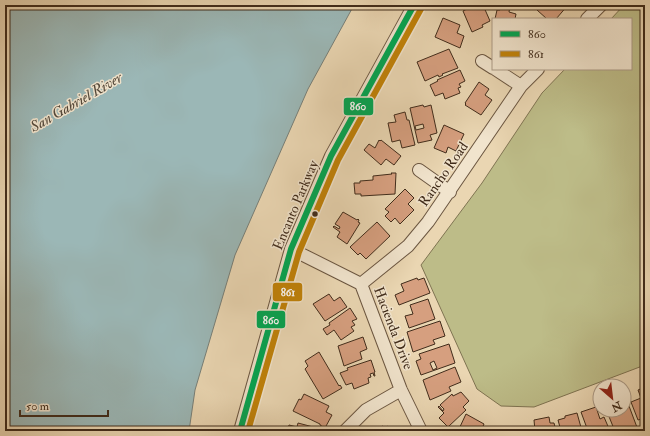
<svg xmlns="http://www.w3.org/2000/svg" width="650" height="436" viewBox="0 0 650 436" font-family="'IM FELL Double Pica',serif">
<style>
.green{fill:#bdbc88;stroke:#7f7452}
.water{fill:#9bb7b6;stroke:#777f78}
.building{fill:#d69f7f;stroke:#412c1b;fill-rule:evenodd}
.lines{fill:none;stroke-linecap:round;stroke-linejoin:round}
.minor-casing{stroke:#6b5641;stroke-width:14}
.minor{stroke:#f1e4cd;stroke-width:12}
.bus-1-casing{stroke:#f1e4cd;stroke-width:9}
.bus-2-casing{stroke:#f1e4cd;stroke-width:9}
.bus-1{stroke:#00a651;stroke-width:6}
.bus-2{stroke:#c08108;stroke-width:6}
.bus-dot{fill:#412c1b;stroke:#f1e4cd;stroke-width:1.5}
.labels{text-anchor:middle;stroke-width:3;stroke-linejoin:round;paint-order:stroke}
.street-label{font-size:14px;fill:#412c1b;stroke:#f1e4cd}
.water-label{font-size:15px;font-style:italic;fill:#53483a;stroke:#f1e4cd}
.line-badge{stroke:#f1e4cd;stroke-width:1.5}
.badge-label{font-size:11px;text-anchor:middle;font-weight:bold;fill:#fff}
</style>
<rect width="100%" height="100%" fill="#ead6b2"/>
<filter id="stains"><feTurbulence type="fractalNoise" baseFrequency=".005" numOctaves="4"/><feColorMatrix values="0 0 0 0 .2 0 0 0 0 .09 0 0 0 0 .02 0 0 0 .5 -.17"/></filter>
<radialGradient id="worn" r=".72"><stop offset=".6" stop-color="#630" stop-opacity="0"/><stop offset="1" stop-color="#630" stop-opacity=".3"/></radialGradient>
<path class="green" d="M624,5H645V365L534,407L501,406L477,389L421,265L482,183L542,93L565,69H631V19H611Z"/>
<path class="water" d="M5,5H354L308,89L235,255L195,390L189,431H5Z"/>
<path class="building" d="M465,5H483L490,21L482,25L483,27L472,32L463,11L467,9Z
M501,5L510,6L509,12L516,14L515,19H495L497,10H500Z
M541,5H568L556,19H547L537,10Z
M443,18L460,25L457,33L464,36L460,48L435,37Z
M449,49L458,68L442,74L443,75L439,77L438,75L425,81L417,62Z
M460,70L465,81L459,84L461,87L458,88L460,93L445,99L443,93L435,96L430,85L438,81L437,80Z
M479,82L489,89L485,95L492,100L481,115L465,105L466,104L465,103Z
M423,105L424,107L431,105L437,133L430,135L432,140L418,143L410,108ZM423,124L424,128L416,130L415,126Z
M405,112L407,120H409L415,145L402,148L400,140L392,142L388,123L396,122L394,115Z
M444,125L464,134L456,151L448,147L446,153L434,148Z
M379,140L380,141L381,140L401,156L394,165L386,159L381,165L364,150L369,144L375,148Z
M391,173H396L395,194L361,196V194H355L354,183H360V181L373,180V176L392,174Z
M405,189L414,198L408,204L414,210L400,224L395,218L391,222L385,216L389,212L385,209Z
M343,212L357,220L358,219L359,220L358,222L360,223L347,244L337,237L340,232L333,227L334,226L339,229L340,227L335,224Z
M377,222L390,236L366,259L360,253L358,255L350,247Z
M417,278L418,280L424,278L430,293L399,305L395,295L404,291L401,284Z
M329,294L334,301L340,297L347,307L325,321L313,304Z
M428,299L435,319L409,328L405,316L413,314L410,305Z
M350,308L357,319L352,321L355,325L351,327L354,331L341,340L334,330L327,335L323,329L330,325L329,323Z
M440,321L445,336L433,340L435,344L413,352L407,332Z
M363,337L367,349L360,352L362,359L344,366L338,346Z
M449,344L455,363L421,375L416,361L421,359L419,354ZM434,361L437,368L433,370L430,363Z
M319,352L339,386L340,385L342,388L323,399L305,369L308,366L305,361Z
M371,360L375,372H374L375,376H374L373,373L370,374L371,377L368,378L369,383L354,389L352,383L346,385L340,373L348,370L347,368Z
M455,367L461,382L449,387L451,391L430,400L423,380Z
M645,387V418L638,420L631,402L641,398L638,390Z
M461,392L469,401L463,407L466,410L448,427L439,418L444,413L438,407L439,406L443,411L444,409L440,405L452,394L453,396Z
M304,394L329,406L326,412L332,415L325,428L320,425V424L293,411L299,399L301,400Z
M629,406L638,430L620,431L619,428L614,429L608,414L619,410H624V408Z
M596,407L600,419L604,417L610,431H588L581,412Z
M577,413L582,431H561L558,420L565,418V416Z
M466,414L484,424L481,431H458Z
M549,417L550,423H554L556,431H535L534,420Z
M298,423L317,428L316,431H287L289,425L297,427Z
M382,426L386,428L387,426L391,429L390,431H379Z"/>
<g class="lines">
<defs>
<path id="minor" d="M587,19L601,5
M482,61L493,68
M495,69L521,86
M419,170L450,192
M291,249L361,284L401,390L421,431
M361,284L408,246L428,222L521,86L538,69
M240,431L291,249L331,156L414,5
M345,431L366,410L401,390"/>
</defs>
<use href="#minor" class="minor-casing"/>
<use href="#minor" class="minor"/>
<defs>
<path id="bus-1" d="M240,431L291,249L331,156L414,5"/>
<path id="bus-2" d="M248,431L299,252L338,160L421,9"/>
</defs>
<use href="#bus-1" class="bus-1-casing"/>
<use href="#bus-2" class="bus-2-casing"/>
<use href="#bus-1" class="bus-1"/>
<use href="#bus-2" class="bus-2"/>
</g>
<circle class="bus-dot" cx="315" cy="214" r="3.5"/>
<g class="labels">
<g class="street-label">
<text transform="translate(443 174) rotate(-55)" y="5">Rancho Road</text>
<text transform="translate(295 205) rotate(-67)" y="5">Encanto Parkway</text>
<text transform="translate(394 328) rotate(69)" y="5">Hacienda Drive</text>
</g>
<g class="water-label">
<text transform="translate(76 102) rotate(-30)" y="5">San Gabriel River</text>
</g>
</g>
<g class="line-badge">
<rect x="343" y="97" width="31" height="19" rx="4" fill="#00a651"/>
<rect x="272" y="282" width="31" height="20" rx="4" fill="#c08108"/>
<rect x="256" y="310" width="30" height="19" rx="4" fill="#00a651"/>
</g>
<g class="badge-label">
<text x="358" y="110">860</text>
<text x="288" y="296">861</text>
<text x="271" y="324">860</text>
</g>
<rect width="650" height="436" fill="none" stroke="#ead6b2" stroke-width="20"/>
<rect x="6" y="6" width="638" height="424" fill="none" stroke="#412c1b" stroke-width="2"/>
<rect x="10" y="10" width="630" height="416" fill="none" stroke="#412c1b"/>
<rect x="492" y="18" width="140" height="52" fill="#f1e4cd" stroke="#ab9a86"/>
<rect x="500" y="31" width="20" height="6" fill="#00a651" stroke="#ab9a86"/>
<text x="528" y="38" font-size="12" fill="#412c1b">860</text>
<rect x="500" y="51" width="20" height="6" fill="#c08108" stroke="#ab9a86"/>
<text x="528" y="58" font-size="12" fill="#412c1b">861</text>
<g transform="translate(612 398) rotate(152)"><circle r="19" fill="#f1e4cd" stroke="#ab9a86"/>
<path d="M0-3L7 15L0 10L-7 15Z" fill="#8f2418"/>
<text y="-6" font-size="11" font-weight="bold" text-anchor="middle" fill="#412c1b">N</text>
</g>
<path d="M20 410v6h88v-6" fill="none" stroke="#412c1b" stroke-width="2"/>
<text x="26" y="410" font-size="12" fill="#412c1b" stroke="#f1e4cd" stroke-width="3" paint-order="stroke">50 m</text>
<rect width="100%" height="100%" filter="url(#stains)"/>
<rect width="100%" height="100%" fill="url(#worn)"/>
</svg>
